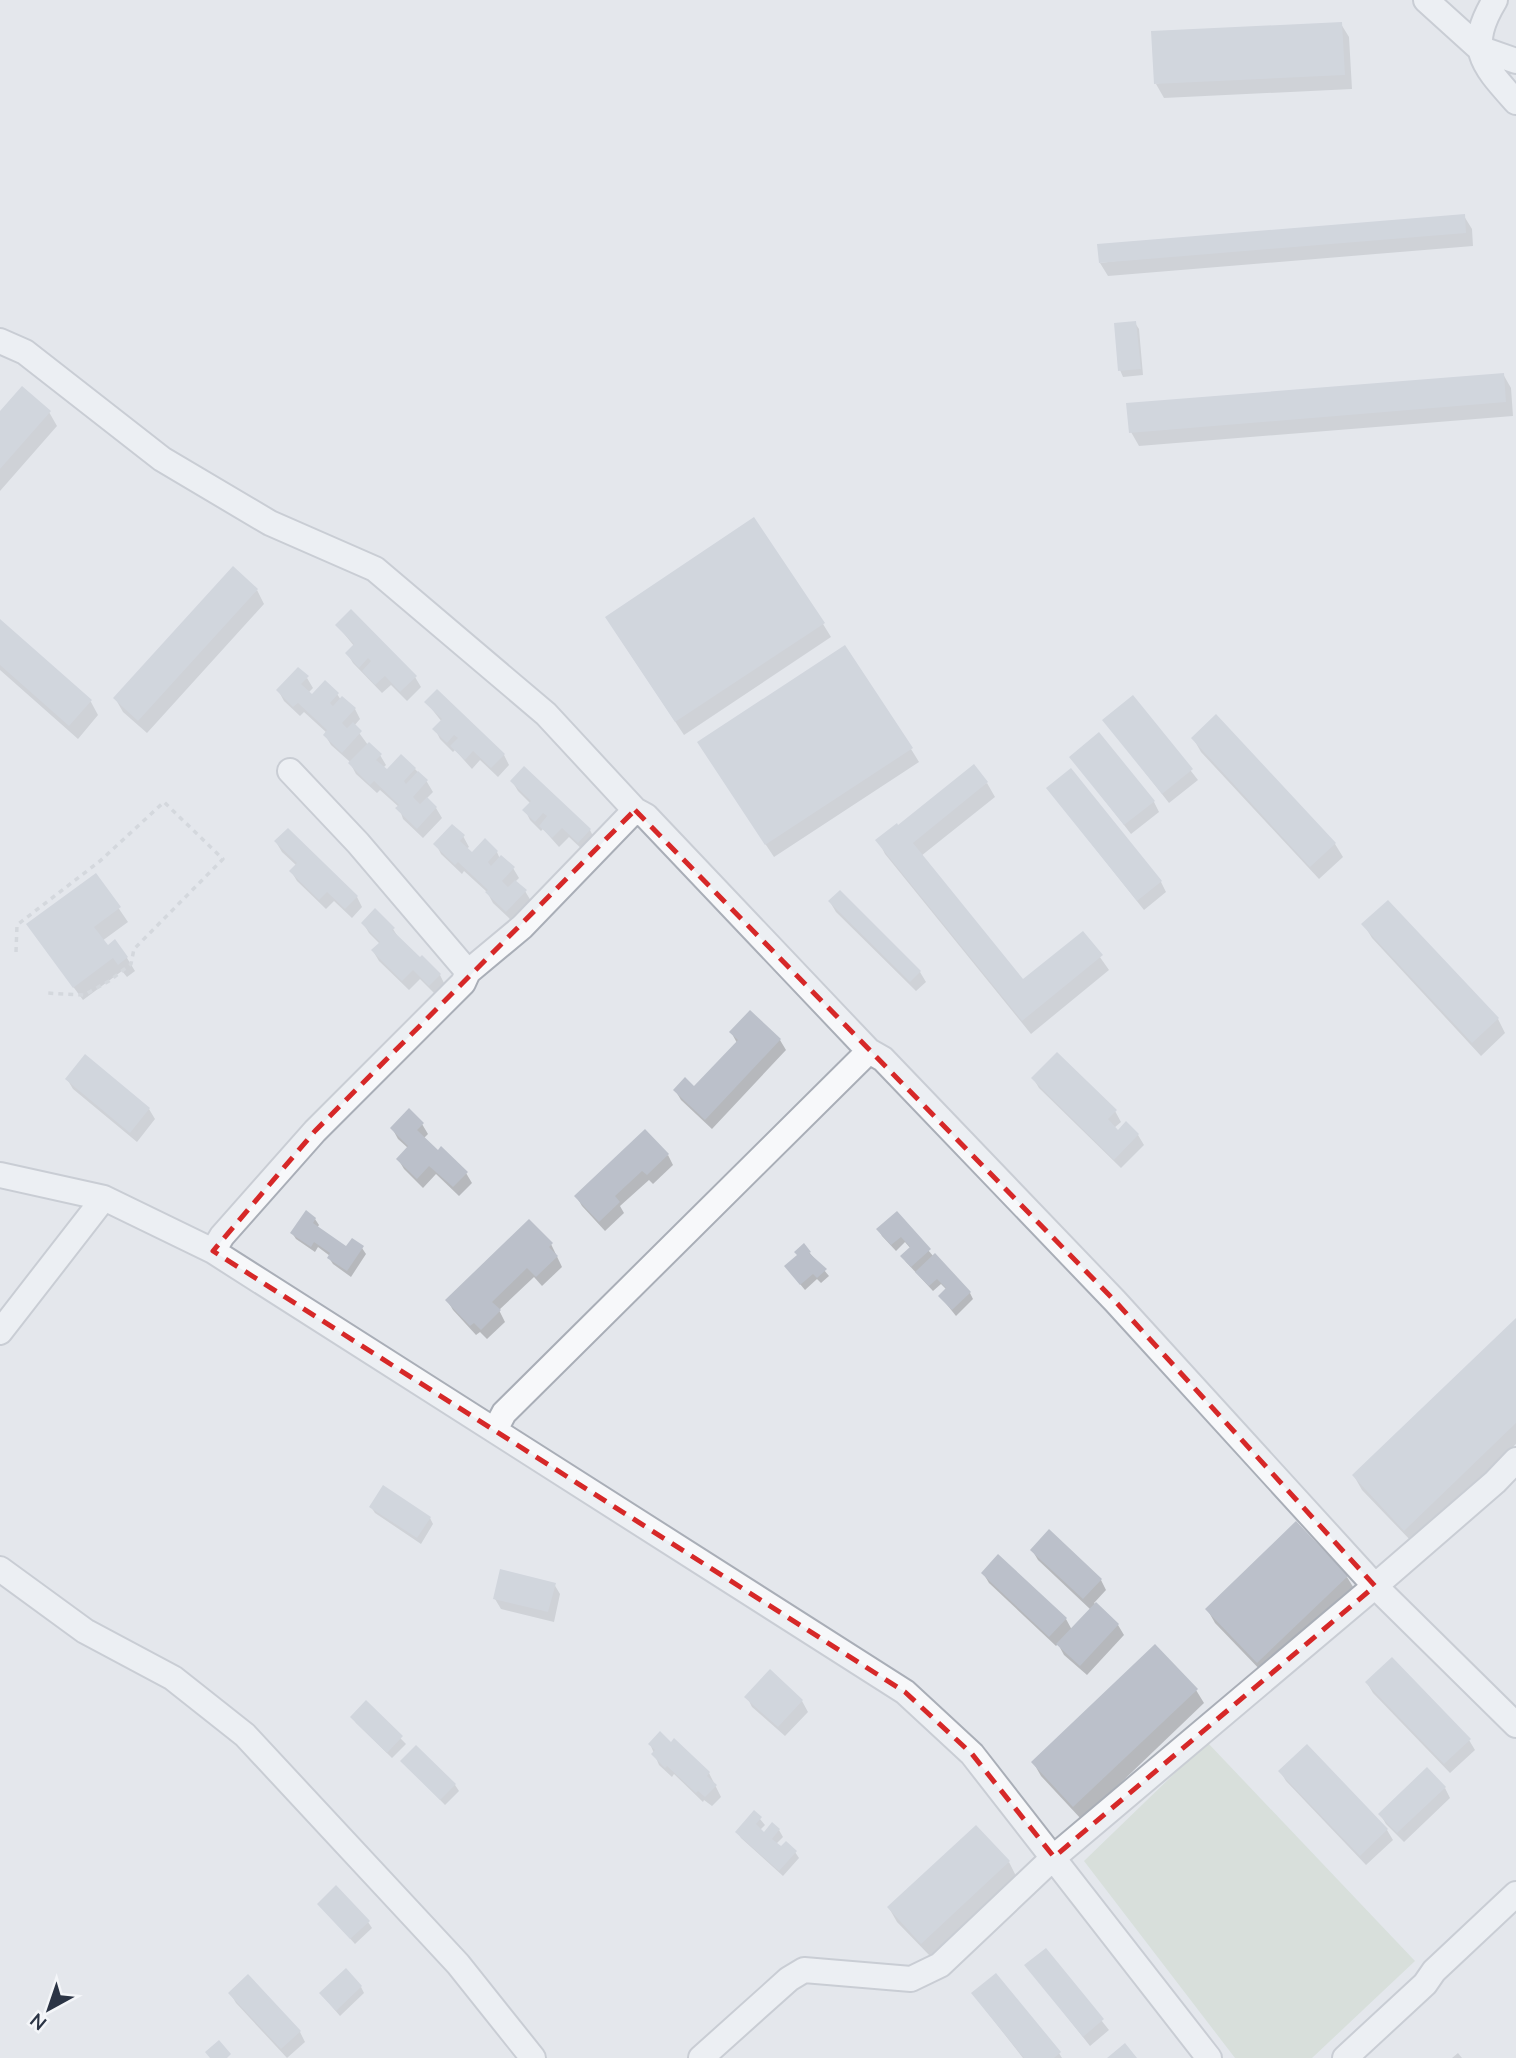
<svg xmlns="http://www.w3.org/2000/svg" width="1516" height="2058" viewBox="0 0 1516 2058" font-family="'Nunito Sans',sans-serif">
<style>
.green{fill:#c9d6c5}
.shadow{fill:#0003}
.building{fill:#bbc0ca}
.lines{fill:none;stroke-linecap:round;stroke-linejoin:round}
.minor-casing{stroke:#a9aeb7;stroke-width:28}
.path{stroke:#c2c5cb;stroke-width:3.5;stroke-dasharray:5 5;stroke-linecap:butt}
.minor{stroke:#f7f8fa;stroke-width:24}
.marked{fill:none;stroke:#d62828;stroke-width:5;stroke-dasharray:14 9;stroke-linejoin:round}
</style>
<rect width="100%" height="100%" fill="#e4e7ec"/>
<path class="green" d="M1207,1742L1415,1961L1312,2058H1235L1084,1861Z"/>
<path class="shadow" d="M1341,24L1349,37L1352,89L1164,98L1156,84Z
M1464,216L1472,229L1473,246L1108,276L1100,263Z
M1135,323L1139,329L1143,375L1123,377L1120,370Z
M1503,374L1511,388L1513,416L1139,446L1131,432Z
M49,412L57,426L0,491V414Z
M257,590L264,604L147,733L123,712L115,698Z
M0,622L91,702L98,715L78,739L0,670Z
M823,624L831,637L684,735L615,631Z
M337,625L415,677L421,687L407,701L391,685L382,693L353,663L347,653L354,646Z
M307,678L313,688L308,693L312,696L337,694L341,700L355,709L360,719L354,726L368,745L380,755L386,765L383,768L387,772L415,769L427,782L433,792L426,799L436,808L442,818L423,838L403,819L399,807L380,790L377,793L356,774L349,761L331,745L325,735L327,733L304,712L300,716L284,701L278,690Z
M1133,697L1198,780L1169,803L1104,720Z
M427,703L504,755L509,765L498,777L480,760L472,769L455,750L453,752L440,739L435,729L442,722Z
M1193,738L1335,844L1343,857L1319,879L1201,752Z
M911,749L919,762L774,857L707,756Z
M1071,757L1154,802L1159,812L1131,834Z
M512,781L590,830L595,840L585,852L569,837L559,847L543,829L541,831L530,820L525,810L531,804L518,791Z
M987,783L995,797L921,856L1023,982L1083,933L1109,970L1031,1034L885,854L878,840L898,827Z
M1048,789L1161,882L1166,892L1144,910Z
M463,836L469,847L466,849L472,854L497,852L500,859L513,868L519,878L515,882L525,891L531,901L512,921L493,903L487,892L464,871L462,874L441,854L436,844Z
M276,842L357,897L362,907L352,918L334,901L326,909L297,881L291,871L297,866L282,852Z
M96,875L128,922L102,941L107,947L127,958L135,971L127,977L122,971L83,1000L37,938Z
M830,902L920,972L926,982L916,991L836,912Z
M363,923L393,929L400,940L440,975L445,985L436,995L420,979L409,990L379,961L373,951L380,944L369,933Z
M1364,925L1498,1019L1505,1033L1481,1056L1372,938Z
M731,1032L780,1040L786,1050L712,1129L681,1100L675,1090L694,1088L737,1043Z
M1033,1078L1115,1111L1121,1122L1114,1128L1118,1132L1126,1124L1138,1135L1144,1145L1121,1168L1039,1088Z
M67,1079L149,1109L155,1119L137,1142L73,1089Z
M422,1124L428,1134L423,1139L466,1173L472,1183L459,1196L436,1174L423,1188L404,1169L398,1159L408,1148L398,1139L392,1128Z
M668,1155L673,1165L653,1184L649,1180L620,1206L624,1213L605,1231L582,1206L576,1196Z
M896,1213L934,1257L970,1293L973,1299L956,1316L940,1296L947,1290L941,1284L933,1291L906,1262L902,1256L911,1249L905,1242L896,1251L882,1236L878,1229Z
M315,1219L319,1225L317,1228L347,1248H362L366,1254L351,1277L333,1264L329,1258L330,1256L318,1247L315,1252L296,1239L292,1233Z
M551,1244L562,1267L542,1286L534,1277L499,1310L505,1322L487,1339L480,1332L476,1335L453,1310L447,1300Z
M804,1246L829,1276L821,1283L817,1279L805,1290L790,1272Z
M1516,1321V1444L1413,1543L1362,1490L1354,1476Z
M371,1507L430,1518L433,1524L421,1544L375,1513Z
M1032,1550L1101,1580L1106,1590L1094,1603L1118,1625L1124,1635L1087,1675L1064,1655L1058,1644L1056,1646L989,1583L983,1573L998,1556L1066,1619L1072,1630L1091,1610L1038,1560Z
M1347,1577L1355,1590L1266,1676L1215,1623L1207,1609Z
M554,1584L560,1594L554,1622L501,1609L495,1599Z
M770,1672L802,1701L808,1712L785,1736L752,1707L747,1697Z
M1367,1683L1469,1740L1475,1750L1450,1773L1373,1693Z
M1196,1690L1204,1703L1082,1820L1041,1776L1033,1762Z
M366,1703L406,1744L392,1758L356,1723L352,1717Z
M650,1744L709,1773L721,1797L712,1806L704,1800L703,1802L674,1774L672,1777L659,1765Z
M403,1762L455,1785L459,1791L445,1805Z
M1280,1771L1387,1830L1393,1840L1366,1865L1286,1781Z
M1445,1788L1450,1798L1404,1842L1386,1824L1380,1814Z
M754,1812L765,1825L760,1830L764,1834L779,1830L783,1837L776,1844L795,1852L799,1858L783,1876L741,1838L737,1832Z
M1009,1862L1016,1876L930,1956L897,1922L889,1908Z
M319,1904L368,1922L372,1928L355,1944Z
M1045,1950L1109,2030L1090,2046L1027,1966Z
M361,1987L364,1993L340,2016L321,1994Z
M230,1993L300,2032L305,2042L287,2058L236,2003Z
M973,1994L1059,2053L1062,2058H1023Z
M1458,2053L1462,2058H1452Z"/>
<path class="building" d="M1342,22L1345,75L1154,84L1151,31Z
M1465,214L1466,233L1099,263L1097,244Z
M1136,321L1141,369L1118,371L1114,323Z
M1504,373L1506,402L1129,433L1126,403Z
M22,386L51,411L0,469V411Z
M754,517L825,623L675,722L605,617Z
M233,566L258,589L138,721L113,698Z
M351,609L417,676L400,692L385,676L375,685L362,671L371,661L368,658L359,668L345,653L354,644L335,625Z
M0,619L92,700L69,726L0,665Z
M845,645L913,748L765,845L697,742Z
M298,667L309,676L301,684L312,694L325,680L339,693L330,703L333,706L342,696L356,708L342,723L347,728L353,722L362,731L342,753L323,735L327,730L298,703L293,707L276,690Z
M437,689L505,754L491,768L473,751L465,760L450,746L458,738L454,735L447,743L432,729L442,719L424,702Z
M1133,695L1193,769L1162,794L1102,720Z
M1216,714L1336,843L1310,867L1191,738Z
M1099,732L1155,801L1124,825L1069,757Z
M369,742L382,754L376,760L387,769L401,754L416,768L404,781L406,784L418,771L428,780L413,797L420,804L427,797L437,807L417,829L395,808L399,805L374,781L370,785L348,763Z
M974,764L988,782L913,843L1023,979L1083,931L1103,955L1022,1021L875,840L897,823L898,825Z
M524,766L591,829L578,843L562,828L552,838L539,826L547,816L543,813L535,822L522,810L531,801L510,781Z
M1071,768L1162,881L1137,901L1046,788Z
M452,824L465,835L460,841L472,852L485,838L498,851L488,862L491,866L501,855L515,867L502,881L508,887L515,880L527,890L506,912L485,892L488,890L458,862L455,865L433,844Z
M288,828L358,896L345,909L327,892L319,900L289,871L297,863L274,841Z
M96,873L121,907L94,927L108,945L115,939L128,957L118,965L113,958L73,988L26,924Z
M840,890L921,971L910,982L828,901Z
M1388,900L1499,1018L1472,1043L1361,924Z
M375,908L395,928L392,930L420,957L422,955L441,974L429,986L413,970L402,981L371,950L380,942L361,923Z
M750,1010L781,1039L705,1120L673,1090L685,1077L694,1086L738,1040L729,1032Z
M1057,1052L1117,1110L1108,1119L1118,1130L1126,1121L1139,1134L1114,1160L1031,1078Z
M85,1054L150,1108L130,1133L65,1079Z
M409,1108L424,1123L417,1130L438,1150L441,1146L468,1172L453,1187L429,1166L417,1179L396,1159L408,1146L390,1128Z
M645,1129L669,1154L647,1175L642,1171L615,1196L620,1202L599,1222L574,1196Z
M306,1210L316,1218L313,1223L346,1246L352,1238L364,1246L347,1271L327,1258L330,1253L314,1242L311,1247L290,1233Z
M897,1211L931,1249L911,1267L900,1256L910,1247L901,1237L891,1245L876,1229Z
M529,1219L553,1243L549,1247L558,1256L536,1277L527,1268L492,1302L501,1310L481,1330L474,1323L470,1326L445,1300Z
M804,1243L811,1252L809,1253L827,1269L817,1278L813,1274L800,1285L784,1266L797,1255L794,1252Z
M935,1253L971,1292L952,1310L938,1296L946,1288L937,1279L929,1286L915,1272Z
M1516,1318V1423L1404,1531L1352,1475Z
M383,1485L431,1517L417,1538L369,1507Z
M1296,1521L1348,1576L1257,1663L1205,1609Z
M1049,1529L1102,1579L1083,1599L1030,1550Z
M998,1554L1067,1618L1049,1637L981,1573Z
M500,1569L556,1583L548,1612L493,1599Z
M1096,1602L1119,1624L1080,1666L1056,1644Z
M1155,1644L1198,1689L1073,1807L1031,1762Z
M1392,1657L1471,1739L1444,1764L1365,1682Z
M770,1669L803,1700L778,1727L744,1697Z
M366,1700L403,1736L387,1753L350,1717Z
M660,1731L671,1742L674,1738L710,1772L707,1776L717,1785L705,1797L698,1791L696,1793L667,1766L665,1768L651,1754L655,1750L648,1744Z
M1307,1744L1388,1829L1360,1856L1278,1771Z
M416,1745L456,1784L440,1800L400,1761Z
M1427,1767L1446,1787L1397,1833L1378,1814Z
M754,1810L762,1817L756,1824L764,1832L772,1822L780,1829L772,1839L781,1846L786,1841L797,1851L779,1871L735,1832Z
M976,1825L1010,1861L921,1944L887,1907Z
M336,1885L370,1921L350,1939L317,1904Z
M1046,1948L1104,2019L1083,2037L1024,1965Z
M346,1968L362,1986L336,2011L319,1993Z
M996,1973L1061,2052L1054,2058H1024L971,1993Z
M248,1974L301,2031L281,2049L228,1993Z
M219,2040L231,2054L227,2058H210L205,2052Z
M1125,2043L1137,2058H1107Z"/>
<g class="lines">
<defs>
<path id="minor" d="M1426,0L1479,48L1516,61
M1495,0C1466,48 1482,64 1516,102
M0,341L25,352L162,459L270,523L375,569L546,714L635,810L522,927L468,972L463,983L315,1131L222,1236L213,1251
M290,771L358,843L468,972
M635,810L646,816L869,1051L883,1059L1115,1301L1375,1586L1516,1725
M0,1175L104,1198L213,1251L905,1692L972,1754L1209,2058
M0,1332L104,1198
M495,1430L504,1413L869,1051
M0,1569L85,1631L173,1678L245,1735L458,1964L533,2058
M701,2058L789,1979L804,1970L911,1979L940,1965L1054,1857L1375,1586L1495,1482L1516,1460
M1345,2058L1425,1984L1434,1971L1516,1894"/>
</defs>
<use href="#minor" class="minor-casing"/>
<path class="path" d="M16,952L17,925L100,861L164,802L223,859L134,949L131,964L109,981L84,995L46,993"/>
<use href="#minor" class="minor"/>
</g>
<path d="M0 0H1516V2058H0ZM635,810L1115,1301L1375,1586L1054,1857L972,1754L905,1692L213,1251L315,1131Z" fill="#e4e7ec" fill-opacity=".55" fill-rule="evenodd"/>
<path class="marked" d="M635,810L1115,1301L1375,1586L1054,1857L972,1754L905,1692L213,1251L315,1131Z"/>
<g transform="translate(49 2009) rotate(220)" stroke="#f4f6f9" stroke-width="5" paint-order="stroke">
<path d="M0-5L12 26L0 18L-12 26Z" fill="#2b3445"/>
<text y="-10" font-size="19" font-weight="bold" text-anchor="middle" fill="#2b3445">N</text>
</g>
</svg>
